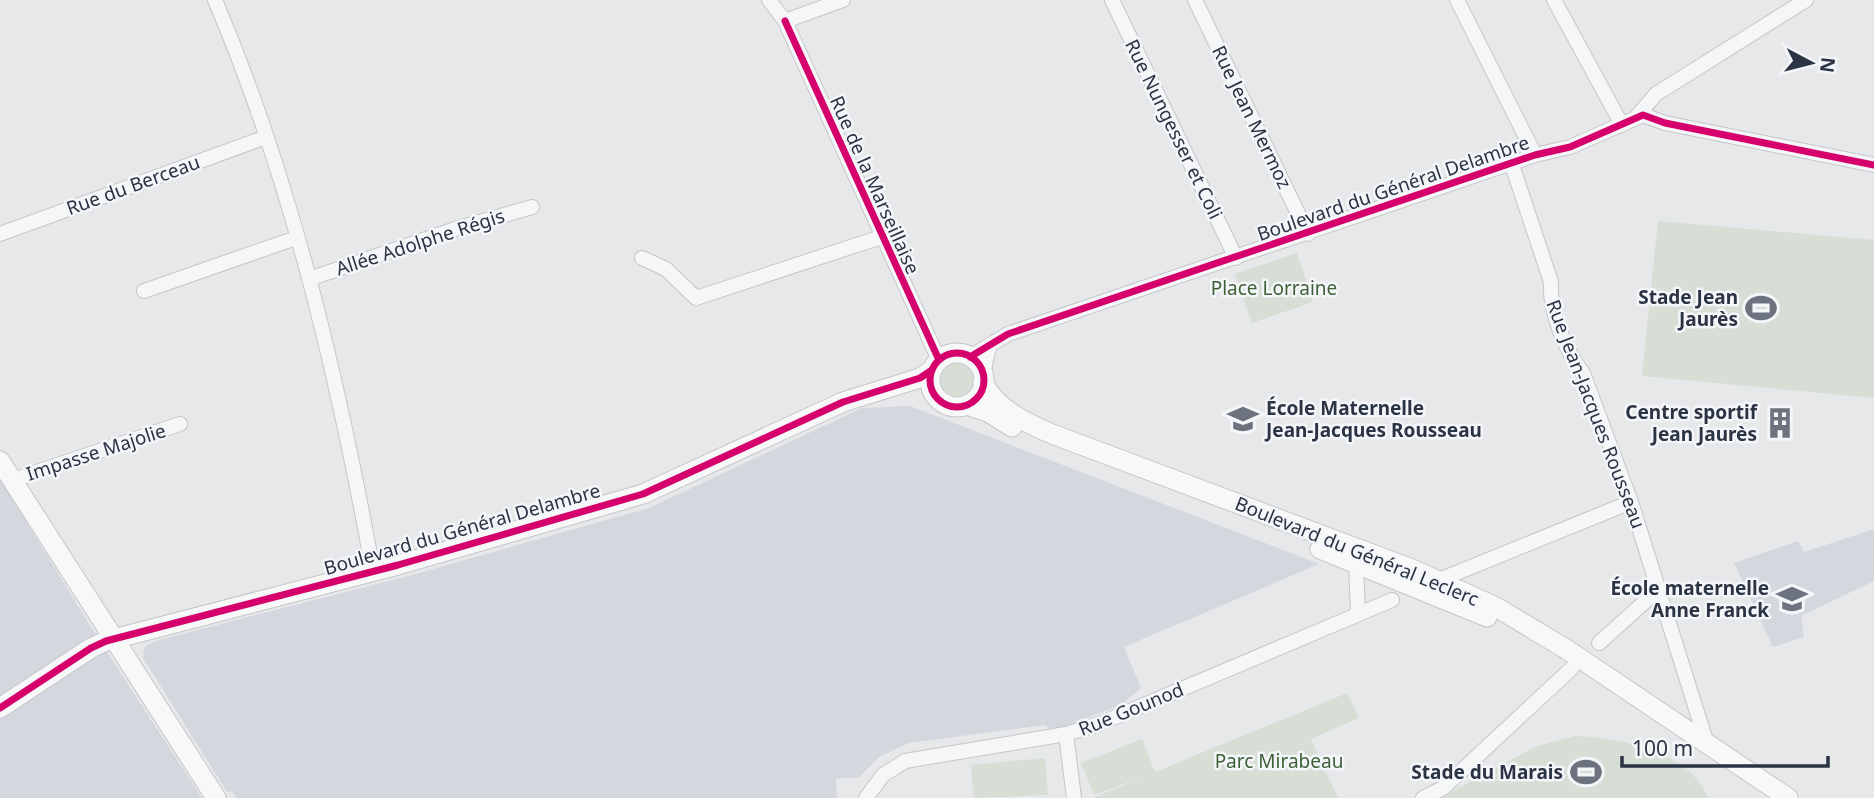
<svg xmlns="http://www.w3.org/2000/svg" width="1874" height="798" viewBox="0 0 1874 798" font-family="'Noto Sans',sans-serif">
<style>
.built{fill:#d4d7dd}
.green{fill:#d6ded6}
.lines{fill:none;stroke-linecap:round;stroke-linejoin:round}
.street-casing{stroke:#c4c6c8;stroke-width:16}
.secondary-casing{stroke:#c4c6c8;stroke-width:21}
.street{stroke:#f5f6f7;stroke-width:14}
.secondary{stroke:#f8f8f8;stroke-width:19}
.cycleway-casing{stroke:#f4f6f9;stroke-width:11}
.cycleway{stroke:#d6006c;stroke-width:7}
.labels{text-anchor:middle;stroke-width:5;stroke-linejoin:round;paint-order:stroke}
.street-label{font-size:19px;fill:#2b3445;stroke:#f4f6f9}
.park-label{font-size:19px;fill:#3f6138;stroke:#f4f6f9}
.poi-label{font-size:19px;font-weight:bold;fill:#2b3445;stroke:#f4f6f9;text-anchor:end}
</style>
<rect width="100%" height="100%" fill="#e6e8ea"/>
<path class="built" d="M910,406L1319,564L1124,647L1141,688L1121,705L1054,730L1044,725L908,743L879,757L859,777L836,779L837,798H236L232,791L227,792L143,658L144,648L155,641L412,575L649,508L862,408Z
M0,479L94,632L202,798H0Z
M1874,529V581L1801,616L1804,637L1773,647L1734,563L1798,541L1804,552Z"/>
<path class="green" d="M1658,221L1874,240V398L1642,376Z
M1297,253L1313,302L1252,323L1235,274Z
M940 380a17 17 0 1 1 34 0a17 17 0 1 1-34 0Z
M1347,693L1359,718L1311,739L1338,798H1093L1150,774L1094,795L1081,763L1142,739L1155,772Z
M1575,736C1619,737 1691,752 1708,798H1440L1535,747Z
M1045,758L1048,795L974,798L971,765Z"/>
<g class="lines">
<defs>
<path id="street" d="M215,0C292,181 338,378 373,571
M769,0L785,21L939,360
M1112,0L1236,258
M1195,0L1308,234
M1457,0L1535,155
M1554,0L1622,125
M785,21L843,0
M1638,115L1656,94L1806,0
M1512,165L1551,282C1549,311 1565,350 1583,373L1631,502L1707,744
M0,234L266,137
M642,258L666,269L696,298L881,237
M309,279L455,229L532,207
M144,291L296,238
M970,357L1008,334L1535,155L1570,147L1643,115L1665,123L1874,165
M983,373L989,347
M13,480L180,424
M1356,563L1358,614
M1439,580L1631,502
M1599,643L1658,590
M1066,734L1074,798
M866,798L883,775L905,761L1066,734L1099,724L1392,600
M1423,798L1443,788L1572,668"/>
<path id="secondary" d="M930 380a27 27 0 1 1 54 0a27 27 0 1 1-54 0Z
M983,382C996,409 1026,423 1052,434L1412,569L1496,607L1566,649L1788,798
M967,405L988,412L1012,427
M0,461L216,798
M1320,549L1487,617
M0,708L91,648L106,641L398,565L643,494L843,402L920,378L932,370"/>
</defs>
<use href="#street" class="street-casing"/>
<use href="#secondary" class="secondary-casing"/>
<use href="#street" class="street"/>
<use href="#secondary" class="secondary"/>
<defs>
<path id="cycleway" d="M785,21L939,360
M930 380a27 27 0 1 1 54 0a27 27 0 1 1-54 0Z
M970,357L1008,334L1535,155L1570,147L1643,115L1665,123L1874,165
M0,708L91,648L106,641L398,565L643,494L843,402L920,378L932,370"/>
</defs>
<use href="#cycleway" class="cycleway-casing"/>
<use href="#cycleway" class="cycleway"/>
</g>
<defs>
<symbol id="stadium-bare" viewBox="-9 -9 18 18"><path d="M0-5a6.5 5 0 1 0 0 10a6.5 5 0 1 0 0-10ZM-3.5-1.8h7v3.6h-7Z" fill="#6c737f" stroke="#f4f6f9" stroke-width="2.5" paint-order="stroke"/></symbol>
<symbol id="school-bare" viewBox="-9 -9 18 18"><path d="M0-5L7-2L0 1L-7-2ZM-4 1L0 2.5L4 1V4Q0 6-4 4Z" fill="#6c737f" stroke="#f4f6f9" stroke-width="2.5" paint-order="stroke"/></symbol>
<symbol id="building-bare" viewBox="-9 -9 18 18"><path d="M-4-6H4V6H1V3H-1V6H-4ZM-2.5-4.3h1.7v1.8h-1.7ZM.8-4.3h1.7v1.8H.8ZM-2.5-1h1.7V.8h-1.7ZM.8-1h1.7V.8H.8Z" fill="#6c737f" stroke="#f4f6f9" stroke-width="2.5" paint-order="stroke"/></symbol>
</defs>
<g fill-rule="evenodd">
<use href="#stadium-bare" x="1739" y="286" width="44" height="44"/>
<use href="#school-bare" x="1221" y="397" width="44" height="44"/>
<use href="#building-bare" x="1758" y="401" width="44" height="44"/>
<use href="#school-bare" x="1770" y="577" width="44" height="44"/>
<use href="#stadium-bare" x="1564" y="750" width="44" height="44"/>
</g>
<g class="labels">
<g class="street-label">
<text transform="translate(1252 117) rotate(64)" y="7">Rue Jean Mermoz</text>
<text transform="translate(1174 129) rotate(64)" y="7">Rue Nungesser et Coli</text>
<text transform="translate(133 185) rotate(-20)" y="7">Rue du Berceau</text>
<text transform="translate(875 185) rotate(66)" y="7">Rue de la Marseillaise</text>
<text transform="translate(1393 188) rotate(-19)" y="7">Boulevard du Général Delambre</text>
<text transform="translate(420 242) rotate(-18)" y="7">Allée Adolphe Régis</text>
<text transform="translate(1596 414) rotate(69)" y="7">Rue Jean-Jacques Rousseau</text>
<text transform="translate(96 452) rotate(-18)" y="7">Impasse Majolie</text>
<text transform="translate(462 529) rotate(-16)" y="7">Boulevard du Général Delambre</text>
<text transform="translate(1357 551) rotate(22)" y="7">Boulevard du Général Leclerc</text>
<text transform="translate(1131 709) rotate(-22)" y="7">Rue Gounod</text>
</g>
<g class="park-label">
<text x="1274" y="295">Place Lorraine</text>
<text x="1279" y="768">Parc Mirabeau</text>
</g>
<g class="poi-label">
<text x="1738" y="304">Stade Jean<tspan x="1738" dy="22">Jaurès</tspan></text>
<text x="1266" y="415" text-anchor="start">École Maternelle<tspan x="1266" dy="22">Jean-Jacques Rousseau</tspan></text>
<text x="1757" y="419">Centre sportif<tspan x="1757" dy="22">Jean Jaurès</tspan></text>
<text x="1769" y="595">École maternelle<tspan x="1769" dy="22">Anne Franck</tspan></text>
<text x="1563" y="779">Stade du Marais</text>
</g>
</g>
<g transform="translate(1811 63) rotate(97)" stroke="#f4f6f9" stroke-width="5" paint-order="stroke">
<path d="M0-5L12 26L0 18L-12 26Z" fill="#2b3445"/>
<text y="-10" font-size="19" font-weight="bold" text-anchor="middle" fill="#2b3445">N</text>
</g>
<path d="M1622 756v10h206v-10" fill="none" stroke="#2b3445" stroke-width="3.5"/>
<text x="1632" y="756" font-size="21" fill="#2b3445" stroke="#f4f6f9" stroke-width="5" paint-order="stroke">100 m</text>
</svg>
